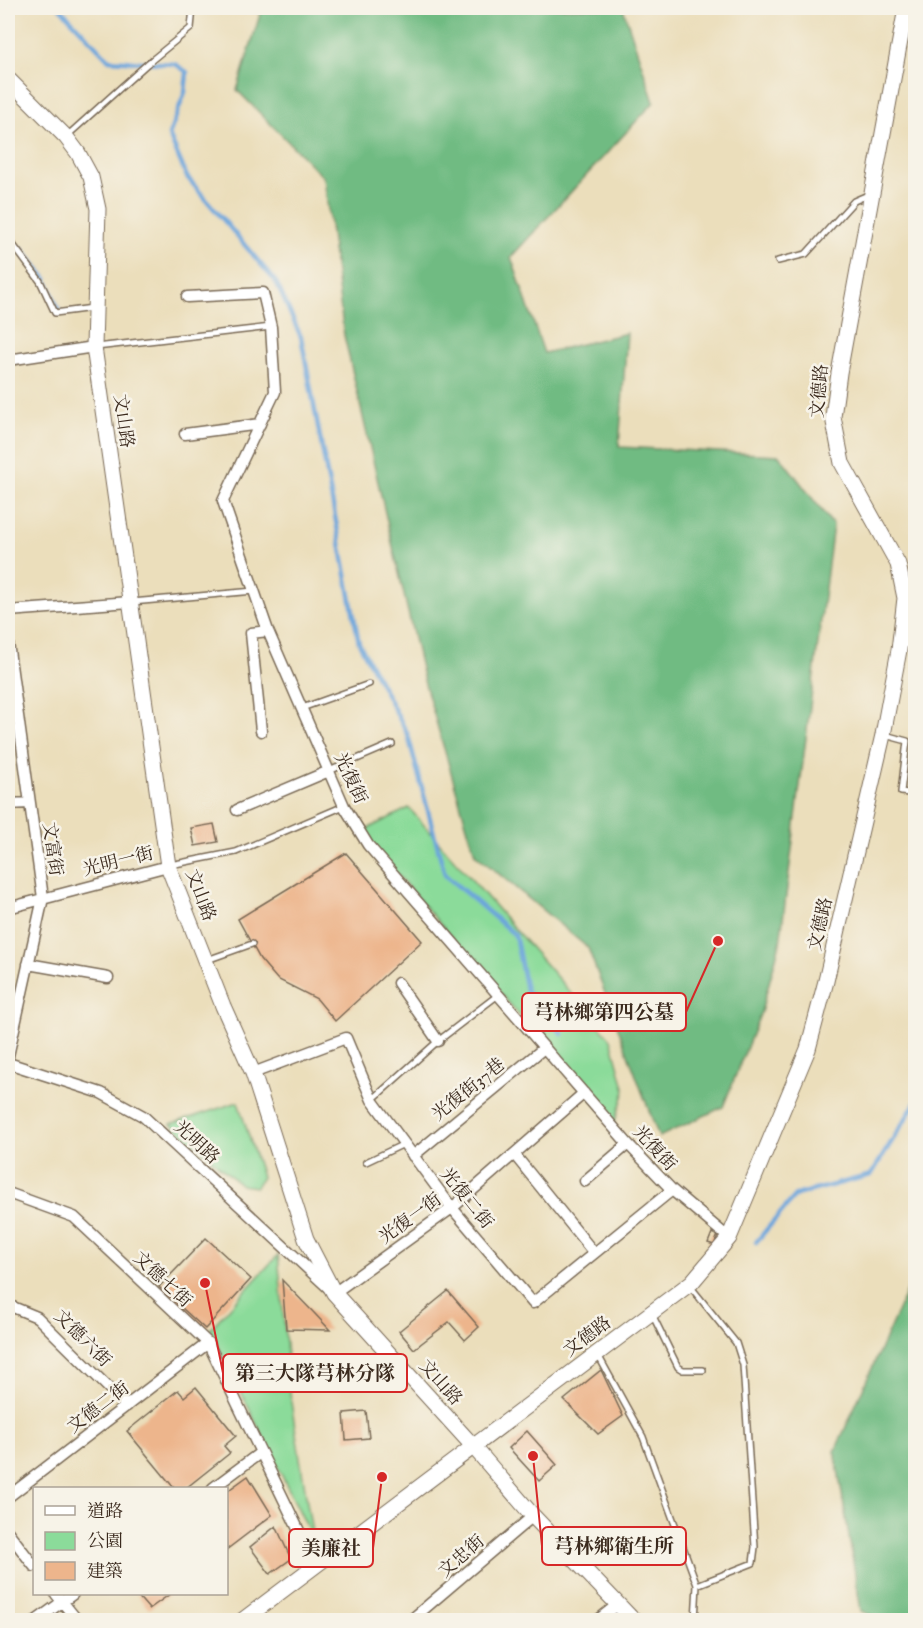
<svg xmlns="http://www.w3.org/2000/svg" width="923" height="1628" viewBox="0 0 923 1628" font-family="'IM FELL English','Noto Serif TC',serif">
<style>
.green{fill:#8bdb9a;stroke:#63825c;stroke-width:1.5}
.forest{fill:#70bb82;stroke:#567250;stroke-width:1.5}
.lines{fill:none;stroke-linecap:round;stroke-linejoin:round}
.stream{stroke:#6ca5db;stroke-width:4.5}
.building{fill:#edb58c}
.lane-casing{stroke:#796955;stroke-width:8}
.street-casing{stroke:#796955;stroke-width:13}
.secondary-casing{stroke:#796955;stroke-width:17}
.lane{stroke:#fff;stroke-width:5}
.street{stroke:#fff;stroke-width:10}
.secondary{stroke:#fff;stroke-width:15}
.labels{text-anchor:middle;stroke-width:5;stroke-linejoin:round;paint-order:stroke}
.street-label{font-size:18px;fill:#3b2a1e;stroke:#f7f3e8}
.leader{fill:none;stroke:#d62828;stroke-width:2}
.callout-dot{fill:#d62828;stroke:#f7f3e8;stroke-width:2}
.callout{fill:#f7f3e8;stroke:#d62828;stroke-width:2}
.callout-label{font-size:20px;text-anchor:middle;font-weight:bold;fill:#3b2a1e}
</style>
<rect width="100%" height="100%" fill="#f7f3e8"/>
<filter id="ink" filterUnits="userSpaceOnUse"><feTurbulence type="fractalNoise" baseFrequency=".0167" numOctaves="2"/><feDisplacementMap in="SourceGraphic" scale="12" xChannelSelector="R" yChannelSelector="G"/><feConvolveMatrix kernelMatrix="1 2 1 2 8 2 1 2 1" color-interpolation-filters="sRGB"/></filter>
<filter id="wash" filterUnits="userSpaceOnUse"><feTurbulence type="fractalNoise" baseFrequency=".008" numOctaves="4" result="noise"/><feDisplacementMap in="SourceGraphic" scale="24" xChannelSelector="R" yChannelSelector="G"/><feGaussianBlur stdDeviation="1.35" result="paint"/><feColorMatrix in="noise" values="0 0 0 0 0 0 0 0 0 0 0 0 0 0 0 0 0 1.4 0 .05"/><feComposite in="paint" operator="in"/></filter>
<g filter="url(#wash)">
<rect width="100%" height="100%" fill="#ebdebb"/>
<path class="green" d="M409,808L611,1039L625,1091L614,1124L374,848L365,830Z
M238,1102L262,1177L256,1187L241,1185L171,1124Z
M278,1255L291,1402L313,1539L210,1329Z"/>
<path class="forest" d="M262,8H623L654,102L511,257L544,353L627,333L619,447L779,455L833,525L780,943L761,1012L723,1107L659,1137L588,948L475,854L423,677L344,335L324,178L237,90Z
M915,1272V1620H881L861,1611L835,1451Z"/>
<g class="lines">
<path class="stream" d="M60,8L109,60L175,64L187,72L185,92L169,135L187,177L276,282L301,337L359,643L408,735L445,875L515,935L526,990L562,1034
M22,249L46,279L59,311
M756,1242L796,1195L871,1175L916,1102"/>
</g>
<g id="blocks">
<path class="building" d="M214,824L218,842L195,846L191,828Z
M346,853L422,941L335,1021L317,999L277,979L260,959L238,919Z
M712,1233L718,1235L714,1245L708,1243Z
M206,1238L251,1279L205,1329L159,1287Z
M282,1280L315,1314L330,1330L286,1329Z
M448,1291L479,1327L465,1340L449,1322L414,1349L399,1331Z
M601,1370L623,1416L598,1434L564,1400Z
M196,1387L236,1436L224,1446L230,1453L186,1488H174L127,1431L178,1390L184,1397Z
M366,1411L369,1438L346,1440L344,1413Z
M527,1431L557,1465L539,1481L509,1448Z
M248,1476L272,1515L226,1550V1492Z
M276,1526L291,1559L270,1574L250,1547Z
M136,1594H170L149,1609Z"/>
</g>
</g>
<g filter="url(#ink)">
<use href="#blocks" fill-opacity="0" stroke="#796955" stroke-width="1.5"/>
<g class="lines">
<defs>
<path id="lane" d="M68,135L147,64L191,28L193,8
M8,238L40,281L55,313L93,308
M778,261L806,254L854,201L868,195
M96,347L271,327
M132,602L254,591
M902,635L916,633
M302,708L369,684
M885,735L907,741L901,792L916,794
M329,771L392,744
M170,865L236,852L344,806
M207,960L252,944
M372,1100L438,1041L498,995
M366,1162L404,1144
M690,1286L736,1343L743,1365L755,1547L753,1563L697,1585
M652,1314L678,1367L683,1370H703
M598,1355L643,1437L697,1585L695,1620"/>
<path id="street" d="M187,297L263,293L271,327L275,392L223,501L268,631L344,806L368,845L628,1144L672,1190L729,1238
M8,360L94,347
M185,434L260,424
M8,611L130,602
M8,643L43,898L8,1056
M261,731L251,633L268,631
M8,804L30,803
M237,810L329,771
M8,908L168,866
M28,964L108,978
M398,983L438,1041
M8,1063L101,1093L143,1116L334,1293L452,1208L584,1093
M253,1073L346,1038L372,1100L452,1208L533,1303L672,1190
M514,1154L594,1253
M413,1156L544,1048
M585,1181L628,1144
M8,1193L74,1217L208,1343L315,1564
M8,1305L37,1317L127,1406
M213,1488L260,1453
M8,1497L208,1343
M8,1532L34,1566
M56,1594L77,1620
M37,1620L73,1594
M411,1620L533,1516
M598,1620L617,1605"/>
<path id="secondary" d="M8,79L66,137L78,153L91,177L98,209L94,347L168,866L223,1006L253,1073L306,1239L334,1293L473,1446L533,1516L633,1620
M243,1620L692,1282L729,1238L808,1049L826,981L883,735L899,650L905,598L898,564L842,463L833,417L839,373L906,8"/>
</defs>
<use href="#lane" class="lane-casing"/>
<use href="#street" class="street-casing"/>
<use href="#secondary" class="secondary-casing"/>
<use href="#lane" class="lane"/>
<use href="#street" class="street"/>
<use href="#secondary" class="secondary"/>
</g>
</g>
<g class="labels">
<g class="street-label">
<text transform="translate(819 391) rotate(-85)" y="6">文德路</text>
<text transform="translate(124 421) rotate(82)" y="6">文山路</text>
<text transform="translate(351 778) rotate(65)" y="6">光復街</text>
<text transform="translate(53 849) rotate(82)" y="6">文富街</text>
<text transform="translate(118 861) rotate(-14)" y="6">光明一街</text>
<text transform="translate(201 895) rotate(69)" y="6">文山路</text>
<text transform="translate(820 924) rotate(-77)" y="6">文德路</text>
<text transform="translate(468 1089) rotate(-39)" y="6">光復街37巷</text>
<text transform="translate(197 1142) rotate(43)" y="6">光明路</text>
<text transform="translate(655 1148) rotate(47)" y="6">光復街</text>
<text transform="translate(467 1198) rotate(51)" y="6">光復二街</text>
<text transform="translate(410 1218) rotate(-36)" y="6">光復一街</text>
<text transform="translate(163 1279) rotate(43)" y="6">文德七街</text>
<text transform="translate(587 1336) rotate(-37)" y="6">文德路</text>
<text transform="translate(83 1338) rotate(45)" y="6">文德六街</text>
<text transform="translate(441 1382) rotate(48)" y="6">文山路</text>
<text transform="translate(98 1407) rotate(-37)" y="6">文德二街</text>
<text transform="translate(461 1556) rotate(-41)" y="6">文忠街</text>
</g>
</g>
<path class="leader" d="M718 941L686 1012M205 1283L223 1373M533 1456L542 1546M382 1477L373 1548"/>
<g class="callout-dot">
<circle cx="718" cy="941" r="6"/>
<circle cx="205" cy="1283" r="6"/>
<circle cx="533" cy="1456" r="6"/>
<circle cx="382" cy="1477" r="6"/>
</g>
<g class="callout">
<rect x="522" y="993" width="164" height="38" rx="6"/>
<rect x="223" y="1354" width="184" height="38" rx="6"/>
<rect x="542" y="1527" width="144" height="38" rx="6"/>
<rect x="289" y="1529" width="84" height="38" rx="6"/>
</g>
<g class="callout-label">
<text x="604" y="1019">芎林鄉第四公墓</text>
<text x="315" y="1380">第三大隊芎林分隊</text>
<text x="614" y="1553">芎林鄉衛生所</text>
<text x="331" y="1555">美廉社</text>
</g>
<rect width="923" height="1628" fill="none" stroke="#f7f3e8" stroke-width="30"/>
<rect x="33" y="1487" width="195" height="108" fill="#f7f3e8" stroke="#aca397" stroke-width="1.5"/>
<rect x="45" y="1506" width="30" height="9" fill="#ffffff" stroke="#aca397" stroke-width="1.5"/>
<text x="87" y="1517" font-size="18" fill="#3b2a1e">道路</text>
<rect x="45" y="1532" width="30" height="18" fill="#8bdb9a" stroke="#aca397" stroke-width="1.5"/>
<text x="87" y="1547" font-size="18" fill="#3b2a1e">公園</text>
<rect x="45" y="1562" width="30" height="18" fill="#edb58c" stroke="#aca397" stroke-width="1.5"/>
<text x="87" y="1577" font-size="18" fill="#3b2a1e">建築</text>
</svg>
